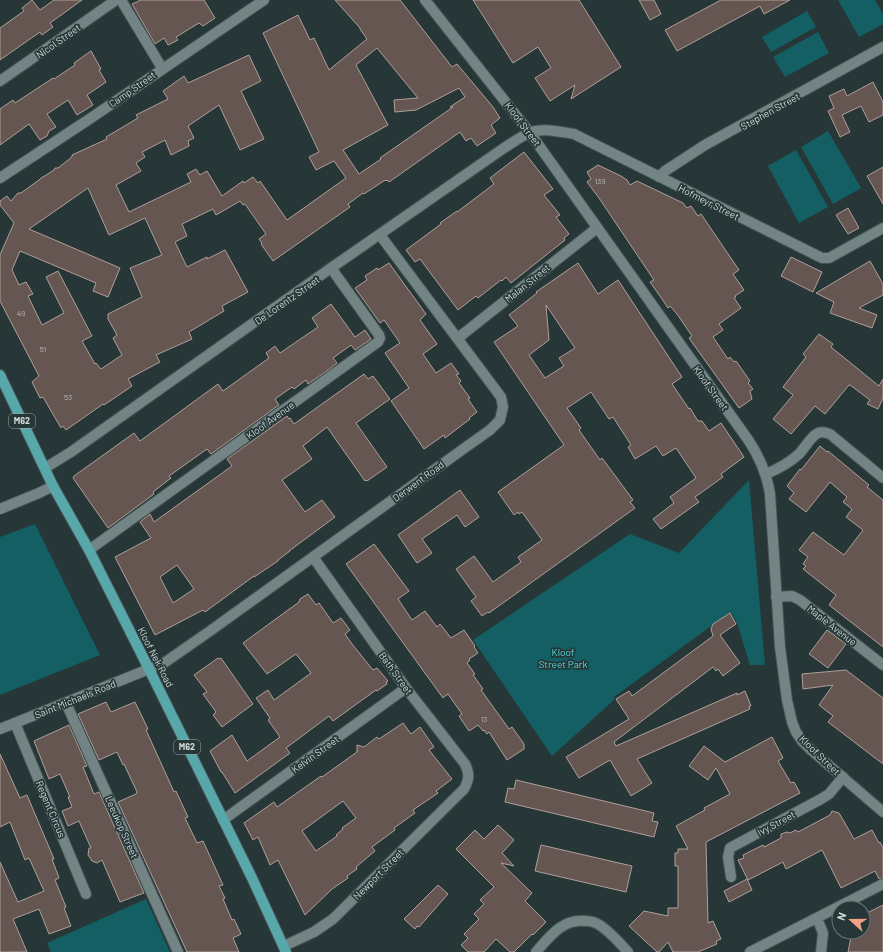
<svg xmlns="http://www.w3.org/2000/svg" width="883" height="952" viewBox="0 0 883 952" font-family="Barlow,sans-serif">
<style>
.green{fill:#135f63}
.building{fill:#655651;stroke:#af9f9a;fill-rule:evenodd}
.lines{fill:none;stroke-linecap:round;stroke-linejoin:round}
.street-casing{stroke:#455253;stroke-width:12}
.secondary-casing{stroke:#455253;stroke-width:12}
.primary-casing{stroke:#455253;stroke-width:12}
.street{stroke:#728484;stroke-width:10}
.secondary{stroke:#728484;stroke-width:10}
.primary{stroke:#58a7aa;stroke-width:10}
.labels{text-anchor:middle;stroke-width:3.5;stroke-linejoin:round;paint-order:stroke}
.number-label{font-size:8px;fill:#b4b8b7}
.shield{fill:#273738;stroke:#9da8a9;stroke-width:1}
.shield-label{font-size:9px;font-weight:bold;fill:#cfd8d9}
.street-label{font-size:10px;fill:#cfd8d9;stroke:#273738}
.park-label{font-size:10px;fill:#51dde3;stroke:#273738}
</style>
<rect width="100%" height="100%" fill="#273738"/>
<path class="green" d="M838,0H875L883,14V24L859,37Z
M807,11L816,27L771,52L762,37Z
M818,32L829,53L785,77L773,57Z
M828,131L861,188L833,204L801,147Z
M796,150L828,207L799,223L768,166Z
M749,480L765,665H750L737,623L732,614L729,613L614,697L615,699L552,756L473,640L630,534L679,553Z
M35,524L100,655L0,695V537Z
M146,899L170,952H51L47,943Z"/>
<path class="building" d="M32,0L40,10L54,0H82L50,23L53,27L42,35L40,32L0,60V28L24,11L22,8Z
M141,0H204L215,18L203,26L199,23L176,37L178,40L168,45L164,38L155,44L132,4Z
M335,0H400L452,67L457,64L493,107L500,118L491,125L496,133L477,146L471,138L466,141L460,132L389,182L387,180L386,181L385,180L364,194L363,193L348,204L350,207L273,261L261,244L262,243L259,239L266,234L245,204L243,205L240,201L216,215L213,209L182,224L187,236L175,242L187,267L207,257V259L225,250L248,292L222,306L224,311L189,332L192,339L156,355L160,362L128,379L132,386L104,405L103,404L66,430L63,426L61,428L43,397L40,398L32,382L39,376L0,301V255L14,223L0,205V201L7,196L11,201L18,193H21L39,180L41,178L43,177L54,170L55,168H58L72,157V155L107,139L106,137L138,118L136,115L168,99L163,91L184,76L188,83L249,55L261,81L241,91L264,139L240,150L219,105L188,126L194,138L188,141L189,146L171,155L165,140L142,152L145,157L136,163L141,171L116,185L129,212L191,182L187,174L196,169L200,175L207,171L222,196L243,181L244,183L253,177L258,183L260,181L287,220L346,178L334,161L316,170L309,157L319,152L263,33L298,15L310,40L314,38L329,70L367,39L360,29V28ZM377,48L418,98L394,100L395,112L416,110L459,88L465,97L450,107H453L380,158L381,159L359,174L343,150L388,125L356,65ZM88,188L109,235L145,218L162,255L130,268L142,297L108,314V319L117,335L113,338L122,355L101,369L96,363L95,364L82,341L92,336L58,271L46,277L64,313L42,325L28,296L33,294L26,282L19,285L12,270L20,251L96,283L93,291L108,297L120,268L29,229Z
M473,0H579L621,67L571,99L575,85L550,101L535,78L551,68L538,47L513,63Z
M639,0H654L661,14L650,20Z
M721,0H790L764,14L760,6L677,51L665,30Z
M91,51L101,69L99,70L106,82L87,95L93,105L77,115L68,100L47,114L56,127L49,131L47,136L40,140L29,124L0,145V109L13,100L15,103L53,78L54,79L75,65L74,63Z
M873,82L883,102V115L869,122L861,106L842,115L850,132L840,137L828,111L834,108L829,96L844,89L847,96Z
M524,152L553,189L544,195L560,215L556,217L569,234L564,238L565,240L511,283L506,277L502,281L501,280L478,298L476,296L458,310L420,259L415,262L406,250L441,224L440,223L457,211V212L494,184L490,178Z
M598,165L621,176L627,180L630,185L637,181L683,203L687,208L691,206L698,216L701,214L739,270L733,274L744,290L735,296L736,297L734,298L741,308L719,324L723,330L713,337L728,359L730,357L734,362L736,361L750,381L748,383L753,389L750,391L752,399L739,408L689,338L692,336L677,314L670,306L668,308L662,299L650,282L654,280L599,198L587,182L591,179L587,172Z
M883,167V204L867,176Z
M848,208L859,228L848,234L836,215Z
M791,257L822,272L813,292L781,276Z
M870,261L883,284V295L859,308L877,315L872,328L830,313L834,302L816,293Z
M389,263L426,314L420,320L437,344L423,354L436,373L451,363L459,374L456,375L461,381L459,383L470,398L468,399L477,412L469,418L470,419L445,438L444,435L424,449L391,401L409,388L385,353L400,343L384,320L380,323L355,288L367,280L365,276L377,268L378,270Z
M578,263L598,294L618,280L682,377L672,384L689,409L690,408L698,421H702L709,431L721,423L744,457L721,474L723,477L695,497L699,502L661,529L653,519L674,503L670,497L696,478L676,448L663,456L656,446L635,459L628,447L631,445L613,417L609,419L591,392L567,408L581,428L579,430L600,460L602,458L625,489L633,500L630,502L635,508L489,613L488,612L482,616L471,601L476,597L456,569L474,556L493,582L521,562L518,557L542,540L522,512L519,514L518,512L514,515L498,492L564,445L494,342L518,326L509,315L537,293L536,292ZM546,305L575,348L559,358L564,366L545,378L529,355L549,340Z
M331,304L355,337L365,330L371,339L355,350L351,345L333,358L337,363L331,368L308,384L306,380L294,389L292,387L275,399L279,405L211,454L207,449L169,476L171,478L153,492L154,494L108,528L73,478L74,476L134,433L140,441L218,384L223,391L269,358L266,353L275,346L280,353L318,327L312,318Z
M819,334L833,344L831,347L879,386L883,379V398L878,409L867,404L870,400L850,385H849L825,414L815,406L791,434L773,419L793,395L783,387L806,357L803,354Z
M364,374L368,379L373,376L390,399L356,423L387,467L367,481L366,480L365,481L327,427L303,446L312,459L282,480L305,512L322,500L335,517L289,551H290L278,560V561L254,577V576L205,612L203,610L155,635L115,557L151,538L140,522L150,514L154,522L232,466L227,459L287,416L289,419L290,418L294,424ZM177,565L194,589L173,603L160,577Z
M820,446L827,452L828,451L869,485L867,487L883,500V647L829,605L836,595L803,569L806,566L803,564L808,557L799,550L813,532L844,555L863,530L846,517L852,509L843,502L847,497L830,482L806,512L789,499L794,493L787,486L800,469L801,470Z
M460,490L479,517L465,527L457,515L422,539L432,553L417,563L398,535Z
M374,544L409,591L398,599L412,620L425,611L437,627L440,624L451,638L464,630L475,646L474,647L478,653L469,659L470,660L467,663L475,674L473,675L483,689L481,690L509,729L512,727L524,744V749L507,760L489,732L487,734L484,730L483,731L478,725L469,731L459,716L462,714L448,694L443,698L346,564Z
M308,594L316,605L319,603L333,623L341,618L350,630L345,634L352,644L373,670L377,668L388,681L386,682L387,684L377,691L376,690L333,721L329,716L286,748L290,753L235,793L222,772H221L210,751L232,735L247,761L280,737L268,720L270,718L256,698L268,690L274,700L311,673L296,654L267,674L243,643L299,602L300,599Z
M730,613L736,624L720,635L740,663L723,676L718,669L716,671L713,667L614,742L616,746L737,693V695L745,691L751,706H749L750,709L637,759L652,783L631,796L610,760L579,778L566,757L629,719L616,699L629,691L632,696L713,636L711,629L713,624Z
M827,630L846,644L828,668L809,654Z
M218,658L219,659L221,658L253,704L222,727L213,715L216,712L203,694L207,692L194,675Z
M846,670L883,698V764L828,722L833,716L819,705L833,685L803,689L802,674Z
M106,702L111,712L135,702L148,729L146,730L174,792L176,791L188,817L185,818L197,843L203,841L223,885L219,886L225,898L223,899L232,920L234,919L241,934L233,938L239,952H187L118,802L136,794L137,792L124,764L123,765L117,752L99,760L78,714Z
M403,723L411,734L420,727L434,747L429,750L452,779L436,791L438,793L413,810L415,813L394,828L395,830L372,847L375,851L356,867L357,869L347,876L348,878L332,889L305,915L278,860L270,865L258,837L253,840L244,823L274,802L277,807L321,776L322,777L357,752V745L364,747L377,737L379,739ZM343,801L356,818L342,828L343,829L336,835L337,836L316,851L302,831Z
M69,725L87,766L83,767L94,794L99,792L144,893L133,897L120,902L102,860L97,863L92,861L88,855L89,848H91L79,821L68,826L62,811L72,807L68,797H70L60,774L49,779L34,741Z
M772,737L783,758L778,761L791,783L794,782L800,793L706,842L708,923L713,921L721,939L716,941L717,944L698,952H673L668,942L659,952H657L629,926L644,911L668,916V908H678V866H675V853H678V849H688L676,826L705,810L704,808L730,794L716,768L708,780L689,766L704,746L725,762Z
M0,754L20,798L27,795L54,859H52L59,878L55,880L66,907L64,908L71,926L49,934L39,909L13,919L27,952H0V862L18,902L44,891L29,858L25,860L10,822L0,827Z
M516,780L654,813L652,821L658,822L654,837L505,802L508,788L514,789Z
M832,811L839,813L854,839L872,830L879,843L880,842L883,848V878L879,879L875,871L841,888L822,850L786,869L783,862L748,880L738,860L744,858L743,855L763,845L764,847L781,838V834L787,832L790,833L796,830L798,832L830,815Z
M498,825L514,840L502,853L514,866L501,863L532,893L525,901L546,922L533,935L532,934L514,952H510L496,939L484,952H468L461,945L468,938L464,934L479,919L474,914L484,904L480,900L494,887L456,849L475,830L484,839Z
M541,845L632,866L626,892L535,871Z
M747,879L752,890L729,902L724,891Z
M438,885L448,894L419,927L417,926L415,929L404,919Z
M883,905V952H848L852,932H863V915Z"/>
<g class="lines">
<defs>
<path id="street" d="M121,0L162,68
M0,81L116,0
M659,177L665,171L705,145L883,47
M458,338L597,228
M45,468L71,452L331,268L504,148C512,143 520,137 529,133C542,127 560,132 574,134L822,258H829L883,228
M766,474C778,469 789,463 799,454C805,448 810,437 818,433C822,431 826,433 830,434L883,478
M0,509L39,493L53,486
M89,550L378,342L380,338L379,335L331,268
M776,597L792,596L800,600L883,665
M66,703L178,952
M15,723L86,894
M0,729L164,663L210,631L466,447L490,430L500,420L503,407L501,397L380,235
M223,820L406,688
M731,877L728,857L730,848L821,799L829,794L843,777
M817,918L823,933L821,952
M284,946L314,932L333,919L464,789C469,780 470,774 465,764L406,688L313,557
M536,952C550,936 563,918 586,921C591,921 597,923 601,926C611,933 620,943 628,952
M750,952L883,884"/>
<path id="secondary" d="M425,0L530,133L749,441C760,458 767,474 770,494L780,647L787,700L792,722L796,732L802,741L810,749L883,812
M0,178L91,118L264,0"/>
<path id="primary" d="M0,375L53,486L89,550L149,669L252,878L286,952"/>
</defs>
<use href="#street" class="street-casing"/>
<use href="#secondary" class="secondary-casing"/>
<use href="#primary" class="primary-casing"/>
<use href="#street" class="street"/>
<use href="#secondary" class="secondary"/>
<use href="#primary" class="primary"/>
</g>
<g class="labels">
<g class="number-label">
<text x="600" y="184">139</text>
<text x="21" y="316">49</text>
<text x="43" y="352">51</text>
<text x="68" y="400">53</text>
<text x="484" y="722">13</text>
</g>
<g class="shield">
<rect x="9" y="414" width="26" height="14" rx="3"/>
<rect x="174" y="740" width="26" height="14" rx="3"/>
</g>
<g class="shield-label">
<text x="22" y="424">M62</text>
<text x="187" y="750">M62</text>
</g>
<g class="street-label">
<text transform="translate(58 41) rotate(-35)" y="4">Nicol Street</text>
<text transform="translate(132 89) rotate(-35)" y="4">Camp Street</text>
<text transform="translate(770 111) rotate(-29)" y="4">Stephen Street</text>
<text transform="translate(523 124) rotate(53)" y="4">Kloof Street</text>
<text transform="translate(709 202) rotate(27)" y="4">Hofmeyr Street</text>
<text transform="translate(527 283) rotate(-39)" y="4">Malan Street</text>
<text transform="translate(287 300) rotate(-35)" y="4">De Lorentz Street</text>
<text transform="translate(711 388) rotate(54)" y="4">Kloof Street</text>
<text transform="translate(270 420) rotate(-36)" y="4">Kloof Avenue</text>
<text transform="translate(418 481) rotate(-36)" y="4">Derwent Road</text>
<text transform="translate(832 625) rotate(38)" y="4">Maple Avenue</text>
<text transform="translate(156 657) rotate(63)" y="4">Kloof Nek Road</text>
<text transform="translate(396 673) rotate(54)" y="4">Bath Street</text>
<text transform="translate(75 699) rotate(-22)" y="4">Saint Michaels Road</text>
<text transform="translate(315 754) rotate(-36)" y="4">Kelvin Street</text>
<text transform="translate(820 755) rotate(44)" y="4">Kloof Street</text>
<text transform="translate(51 809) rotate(67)" y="4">Regent Circus</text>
<text transform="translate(776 823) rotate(-28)" y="4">Ivy Street</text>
<text transform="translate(122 827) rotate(66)" y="4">Leeukop Street</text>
<text transform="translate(378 874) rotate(-45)" y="4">Newport Street</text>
</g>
<g class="park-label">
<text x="563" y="656">Kloof<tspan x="563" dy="12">Street Park</tspan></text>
</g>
</g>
<g transform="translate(851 920) rotate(291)"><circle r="19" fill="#273738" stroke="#6a7778"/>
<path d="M0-3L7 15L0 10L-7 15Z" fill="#f39f84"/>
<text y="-6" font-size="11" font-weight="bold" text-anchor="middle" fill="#cfd8d9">N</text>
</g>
</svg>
